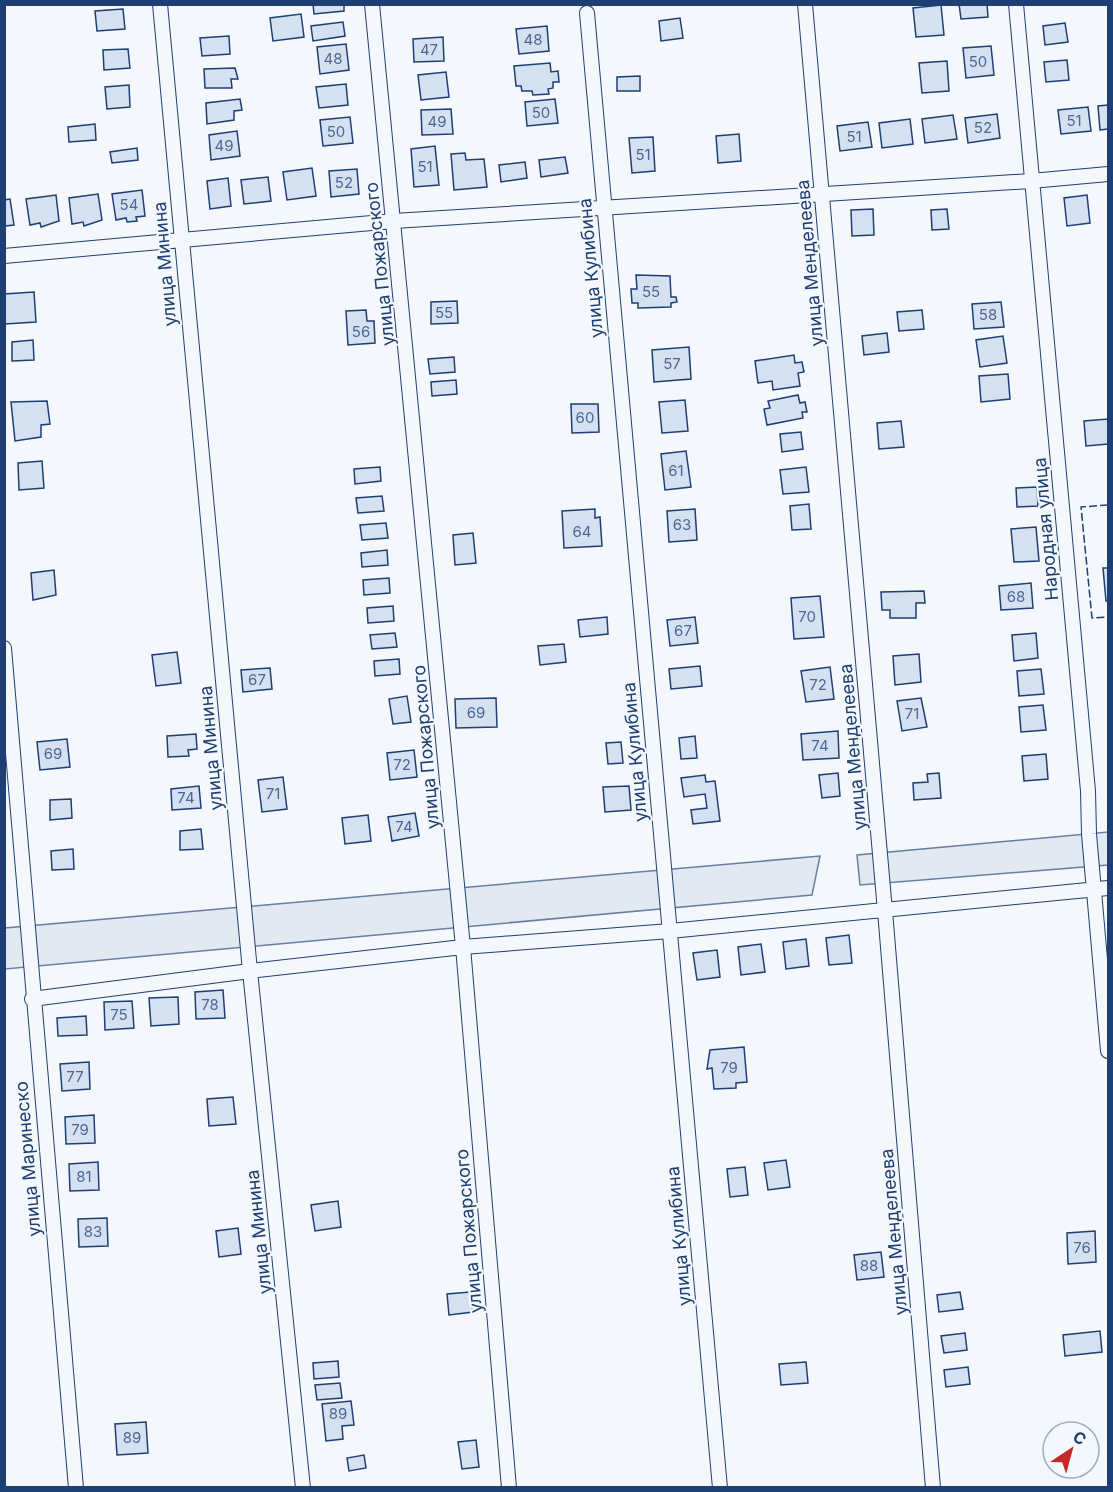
<svg xmlns="http://www.w3.org/2000/svg" width="1113" height="1492" viewBox="0 0 1113 1492" font-family="Inter,sans-serif">
<style>
.green{fill:#e3e9f0;stroke:#687fa3;stroke-width:1.5}
.building{fill:#d5e0f0;stroke:#1d3f73;stroke-width:1.5}
.lines{fill:none;stroke-linecap:round;stroke-linejoin:round}
.street-casing{stroke:#1d3f73;stroke-width:16}
.street{stroke:#f4f7fb;stroke-width:14}
.fence{stroke:#1d3f73;stroke-width:1.5;stroke-dasharray:8 3;stroke-linecap:butt}
.labels{text-anchor:middle;stroke-width:4.5;stroke-linejoin:round;paint-order:stroke}
.number-label{font-size:15px;fill:#4b6792}
.street-label{font-size:18px;fill:#1d3f73;stroke:#f4f7fb}
</style>
<rect width="100%" height="100%" fill="#f4f7fb"/>
<path class="green" d="M1108,832V865L860,885L857,855Z
M820,856L812,895L5,969V928Z"/>
<path class="building" d="M313,4H344V11L314,14Z
M959,4H987L988,17L961,19Z
M941,5L944,35L916,37L913,8Z
M123,9L125,29L97,31L95,11Z
M301,14L304,37L273,41L270,18Z
M680,18L683,38L661,41L659,21Z
M343,22L345,36L313,41L311,26Z
M1065,23L1068,42L1045,45L1043,26Z
M547,26L549,51L519,54L516,29Z
M229,36L230,54L202,56L200,38Z
M443,37L444,61L414,62L413,39Z
M346,44L349,70L320,74L317,47Z
M991,46L994,75L966,78L963,48Z
M128,49L130,68L104,70L103,50Z
M1067,60L1069,80L1046,82L1044,62Z
M947,61L949,91L922,93L919,63Z
M550,63L551,72L558,71L559,82H553V88L548,89L549,94L533,95L532,91H522L521,86H516L514,66Z
M235,68L238,79H231L232,88H205L204,69Z
M446,72L449,97L421,100L418,75Z
M640,76V91H617V77Z
M346,84L348,105L319,108L316,87Z
M129,85L130,107L107,109L105,87Z
M240,99L242,110L234,111V120L207,124L206,103Z
M555,99L558,123L527,126L525,102Z
M1108,105V129L1100,130L1098,106Z
M1088,107L1091,131L1061,134L1058,110Z
M451,109L453,134L422,135L421,110Z
M997,114L1000,138L968,143L965,118Z
M953,115L957,139L925,143L922,119Z
M350,117L353,143L323,146L320,120Z
M910,119L913,144L882,148L879,123Z
M868,122L872,147L840,151L837,126Z
M95,124L96,140L69,142L68,127Z
M237,131L240,156L211,160L209,135Z
M739,134L741,161L718,163L716,136Z
M653,137L655,171L632,173L629,138Z
M435,146L439,185L414,187L411,149Z
M137,148L138,160L112,163L110,152Z
M465,153L466,160L484,159L487,187L454,190L451,154Z
M565,157L568,173L541,177L539,160Z
M525,162L527,178L501,182L499,165Z
M312,168L316,196L287,200L283,172Z
M357,169L359,194L331,197L329,171Z
M268,177L271,201L244,204L241,180Z
M228,178L231,206L210,209L207,181Z
M142,190L145,216L136,217L137,221L127,222L126,218L116,220L112,194Z
M98,194L102,220L84,226L83,222L72,224L69,198Z
M56,195L59,221L41,227L40,223L30,225L26,199Z
M1087,195L1090,223L1067,226L1064,198Z
M10,199L14,225L5,226L4,230V200Z
M873,209L874,235L852,236L851,210Z
M947,209L949,229L932,230L931,210Z
M636,275L670,276L671,297H676L677,302L671,303V307L638,308V303H632L631,289H637Z
M34,292L36,322L5,324L4,294Z
M457,301L458,323L431,324V302Z
M1001,302L1004,327L974,329L972,304Z
M366,310L367,321H374L375,343L348,345L346,311Z
M922,310L924,329L899,331L897,312Z
M887,333L889,352L864,355L862,336Z
M1003,336L1007,363L980,367L976,340Z
M33,340L34,360L12,361V342Z
M689,347L691,379L654,382L652,350Z
M794,355L795,363L802,362L804,372L798,373L800,386L773,390L772,381L758,383L755,361Z
M454,357L455,372L430,374L428,359Z
M1008,374L1010,399L981,402L979,376Z
M456,380L457,394L432,396L431,382Z
M798,395L800,403L805,402L807,412H802L803,418L767,425L764,409L770,408L768,401Z
M685,400L688,431L662,433L659,402Z
M47,401L50,424L41,425V437L15,441L11,402Z
M571,404H598L599,432L572,433Z
M1108,419V444L1086,446L1084,421Z
M901,421L904,447L879,449L877,423Z
M801,432L803,449L782,452L780,434Z
M686,451L691,487L665,490L661,454Z
M42,461L44,488L19,490L18,463Z
M380,467L381,481L355,484L354,469Z
M806,467L809,492L783,494L780,470Z
M1037,487L1038,506L1017,507L1016,488Z
M382,496L384,511L358,513L356,498Z
M809,504L811,529L792,530L790,506Z
M595,509V518L600,517L602,546L564,548L562,511Z
M695,509L697,540L669,542L667,511Z
M386,523L388,538L362,540L360,525Z
M1036,527L1039,561L1014,562L1011,529Z
M473,533L476,563L455,565L453,535Z
M387,550L388,565L362,567L361,553Z
M1103,568H1108V601H1106Z
M54,570L56,595L33,600L31,573Z
M389,578L390,593L364,595L363,580Z
M1031,583L1033,608L1001,610L999,586Z
M924,591L925,603H916V618H890V610H882L881,592Z
M820,596L824,637L794,639L791,598Z
M393,606L394,621L368,623L367,608Z
M607,617L608,634L580,637L578,620Z
M695,617L698,643L670,646L667,620Z
M395,633L397,647L372,649L370,635Z
M1036,633L1038,658L1014,661L1012,635Z
M564,644L566,662L540,665L538,646Z
M177,652L181,683L156,686L152,655Z
M919,654L921,682L895,685L893,656Z
M399,659L400,674L375,676L374,661Z
M700,666L702,686L671,689L669,669Z
M830,667L834,699L806,702L801,671Z
M270,668L272,689L243,692L241,670Z
M1041,669L1044,694L1019,696L1017,671Z
M407,696L411,722L393,724L389,699Z
M496,698L497,727L456,728L455,699Z
M921,698L927,727L902,731L897,701Z
M1043,705L1046,730L1021,732L1019,707Z
M838,731L839,758L803,760L801,734Z
M196,734L197,749L188,750L189,756L168,757L167,736Z
M695,736L697,758L681,759L679,738Z
M67,739L70,767L40,770L37,742Z
M621,742L623,763L608,764L606,743Z
M414,750L417,777L390,780L387,753Z
M1046,754L1048,779L1024,781L1022,756Z
M838,773L840,796L822,798L819,775Z
M939,773L941,798L914,800L913,783L928,782L927,774Z
M705,775L706,782L715,781L720,821L693,824L691,810L707,808L705,794L684,797L681,778Z
M283,777L287,809L262,812L258,780Z
M199,786L201,808L172,810L171,789Z
M629,786L631,810L605,812L603,787Z
M71,799L72,818L50,820V800Z
M415,813L419,836L392,841L388,817Z
M368,815L371,841L345,844L342,818Z
M201,829L203,849L180,850V831Z
M73,849L74,869L52,870L51,851Z
M849,935L852,963L829,965L826,938Z
M806,939L809,966L786,969L783,942Z
M761,944L765,972L741,975L738,947Z
M717,950L720,977L697,980L693,953Z
M223,990L225,1018L196,1019L195,992Z
M178,997L179,1024L151,1026L149,998Z
M132,1001L134,1028L105,1030L104,1002Z
M86,1016L87,1035L58,1036L57,1018Z
M744,1047L747,1082L736,1083V1088L714,1089L712,1068L707,1069L710,1050Z
M89,1062L90,1089L62,1091L60,1064Z
M233,1097L236,1124L209,1126L207,1099Z
M94,1115L95,1143L66,1144L65,1117Z
M786,1160L790,1187L768,1190L764,1163Z
M98,1162L99,1190L70,1191L69,1164Z
M745,1167L748,1195L730,1197L727,1169Z
M338,1201L341,1227L315,1231L311,1205Z
M107,1218L108,1246L79,1247L78,1219Z
M238,1228L241,1254L219,1257L216,1231Z
M1095,1231L1096,1262L1068,1264L1067,1233Z
M881,1252L884,1277L857,1280L854,1255Z
M470,1292L473,1312L449,1315L447,1294Z
M960,1292L963,1309L939,1312L937,1295Z
M1100,1331L1102,1352L1065,1356L1063,1335Z
M965,1333L967,1350L944,1353L941,1336Z
M338,1361L339,1377L314,1379L313,1363Z
M806,1362L808,1383L781,1385L779,1364Z
M968,1367L970,1384L946,1387L944,1370Z
M340,1383L342,1398L317,1400L315,1385Z
M351,1401L354,1425L342,1426L343,1439L326,1441L322,1404Z
M146,1422L148,1453L117,1455L115,1424Z
M476,1440L479,1467L462,1469L458,1442Z
M364,1455L366,1468L349,1471L347,1458Z"/>
<g class="lines">
<defs>
<path id="street" d="M160,4L250,971L303,1488
M372,4L463,947L509,1488
M805,4L885,911L933,1488
M1016,4L1088,791L1089,834L1108,1051
M587,13L720,1488
M4,256L394,221L1031,181L1108,174
M4,648L76,1488
M32,999L250,971L463,947L670,931L1108,888"/>
</defs>
<use href="#street" class="street-casing"/>
<use href="#street" class="street"/>
<path class="fence" d="M1108,505L1081,507L1092,618L1108,617"/>
</g>
<g class="labels">
<g class="number-label">
<text x="533" y="45">48</text>
<text x="429" y="55">47</text>
<text x="333" y="64">48</text>
<text x="978" y="67">50</text>
<text x="541" y="118">50</text>
<text x="1074" y="126">51</text>
<text x="437" y="127">49</text>
<text x="983" y="133">52</text>
<text x="336" y="137">50</text>
<text x="854" y="142">51</text>
<text x="224" y="151">49</text>
<text x="643" y="160">51</text>
<text x="425" y="172">51</text>
<text x="344" y="188">52</text>
<text x="129" y="210">54</text>
<text x="651" y="297">55</text>
<text x="444" y="318">55</text>
<text x="988" y="320">58</text>
<text x="361" y="337">56</text>
<text x="672" y="369">57</text>
<text x="585" y="423">60</text>
<text x="676" y="476">61</text>
<text x="682" y="530">63</text>
<text x="582" y="537">64</text>
<text x="1016" y="602">68</text>
<text x="807" y="622">70</text>
<text x="683" y="636">67</text>
<text x="257" y="685">67</text>
<text x="818" y="690">72</text>
<text x="476" y="718">69</text>
<text x="912" y="719">71</text>
<text x="820" y="751">74</text>
<text x="53" y="759">69</text>
<text x="402" y="770">72</text>
<text x="273" y="799">71</text>
<text x="186" y="803">74</text>
<text x="404" y="832">74</text>
<text x="210" y="1010">78</text>
<text x="119" y="1020">75</text>
<text x="729" y="1073">79</text>
<text x="75" y="1082">77</text>
<text x="80" y="1135">79</text>
<text x="84" y="1182">81</text>
<text x="93" y="1237">83</text>
<text x="1082" y="1253">76</text>
<text x="869" y="1271">88</text>
<text x="338" y="1419">89</text>
<text x="132" y="1443">89</text>
</g>
<g class="street-label">
<text transform="translate(810 263) rotate(-95)" y="6">улица Менделеева</text>
<text transform="translate(165 264) rotate(-95)" y="6">улица Минина</text>
<text transform="translate(380 264) rotate(-96)" y="6">улица Пожарского</text>
<text transform="translate(591 268) rotate(-95)" y="6">улица Кулибина</text>
<text transform="translate(1046 529) rotate(-95)" y="6">Народная улица</text>
<text transform="translate(426 747) rotate(-95)" y="6">улица Пожарского</text>
<text transform="translate(853 747) rotate(-95)" y="6">улица Менделеева</text>
<text transform="translate(211 748) rotate(-95)" y="6">улица Минина</text>
<text transform="translate(635 752) rotate(-95)" y="6">улица Кулибина</text>
<text transform="translate(28 1159) rotate(-95)" y="6">улица Маринеско</text>
<text transform="translate(469 1231) rotate(-95)" y="6">улица Пожарского</text>
<text transform="translate(259 1232) rotate(-96)" y="6">улица Минина</text>
<text transform="translate(894 1232) rotate(-95)" y="6">улица Менделеева</text>
<text transform="translate(679 1236) rotate(-95)" y="6">улица Кулибина</text>
</g>
</g>
<rect width="1113" height="1492" fill="none" stroke="#1d3f73" stroke-width="12"/>
<g transform="translate(1071 1450) rotate(36)"><circle r="28" fill="#f4f7fb" stroke="#9eadc5" stroke-width="1.5"/>
<path d="M0-4.5L10 22L0 15L-10 22Z" fill="#c62828"/>
<text y="-9" font-size="16" font-weight="bold" text-anchor="middle" fill="#1d3f73">С</text>
</g>
</svg>
